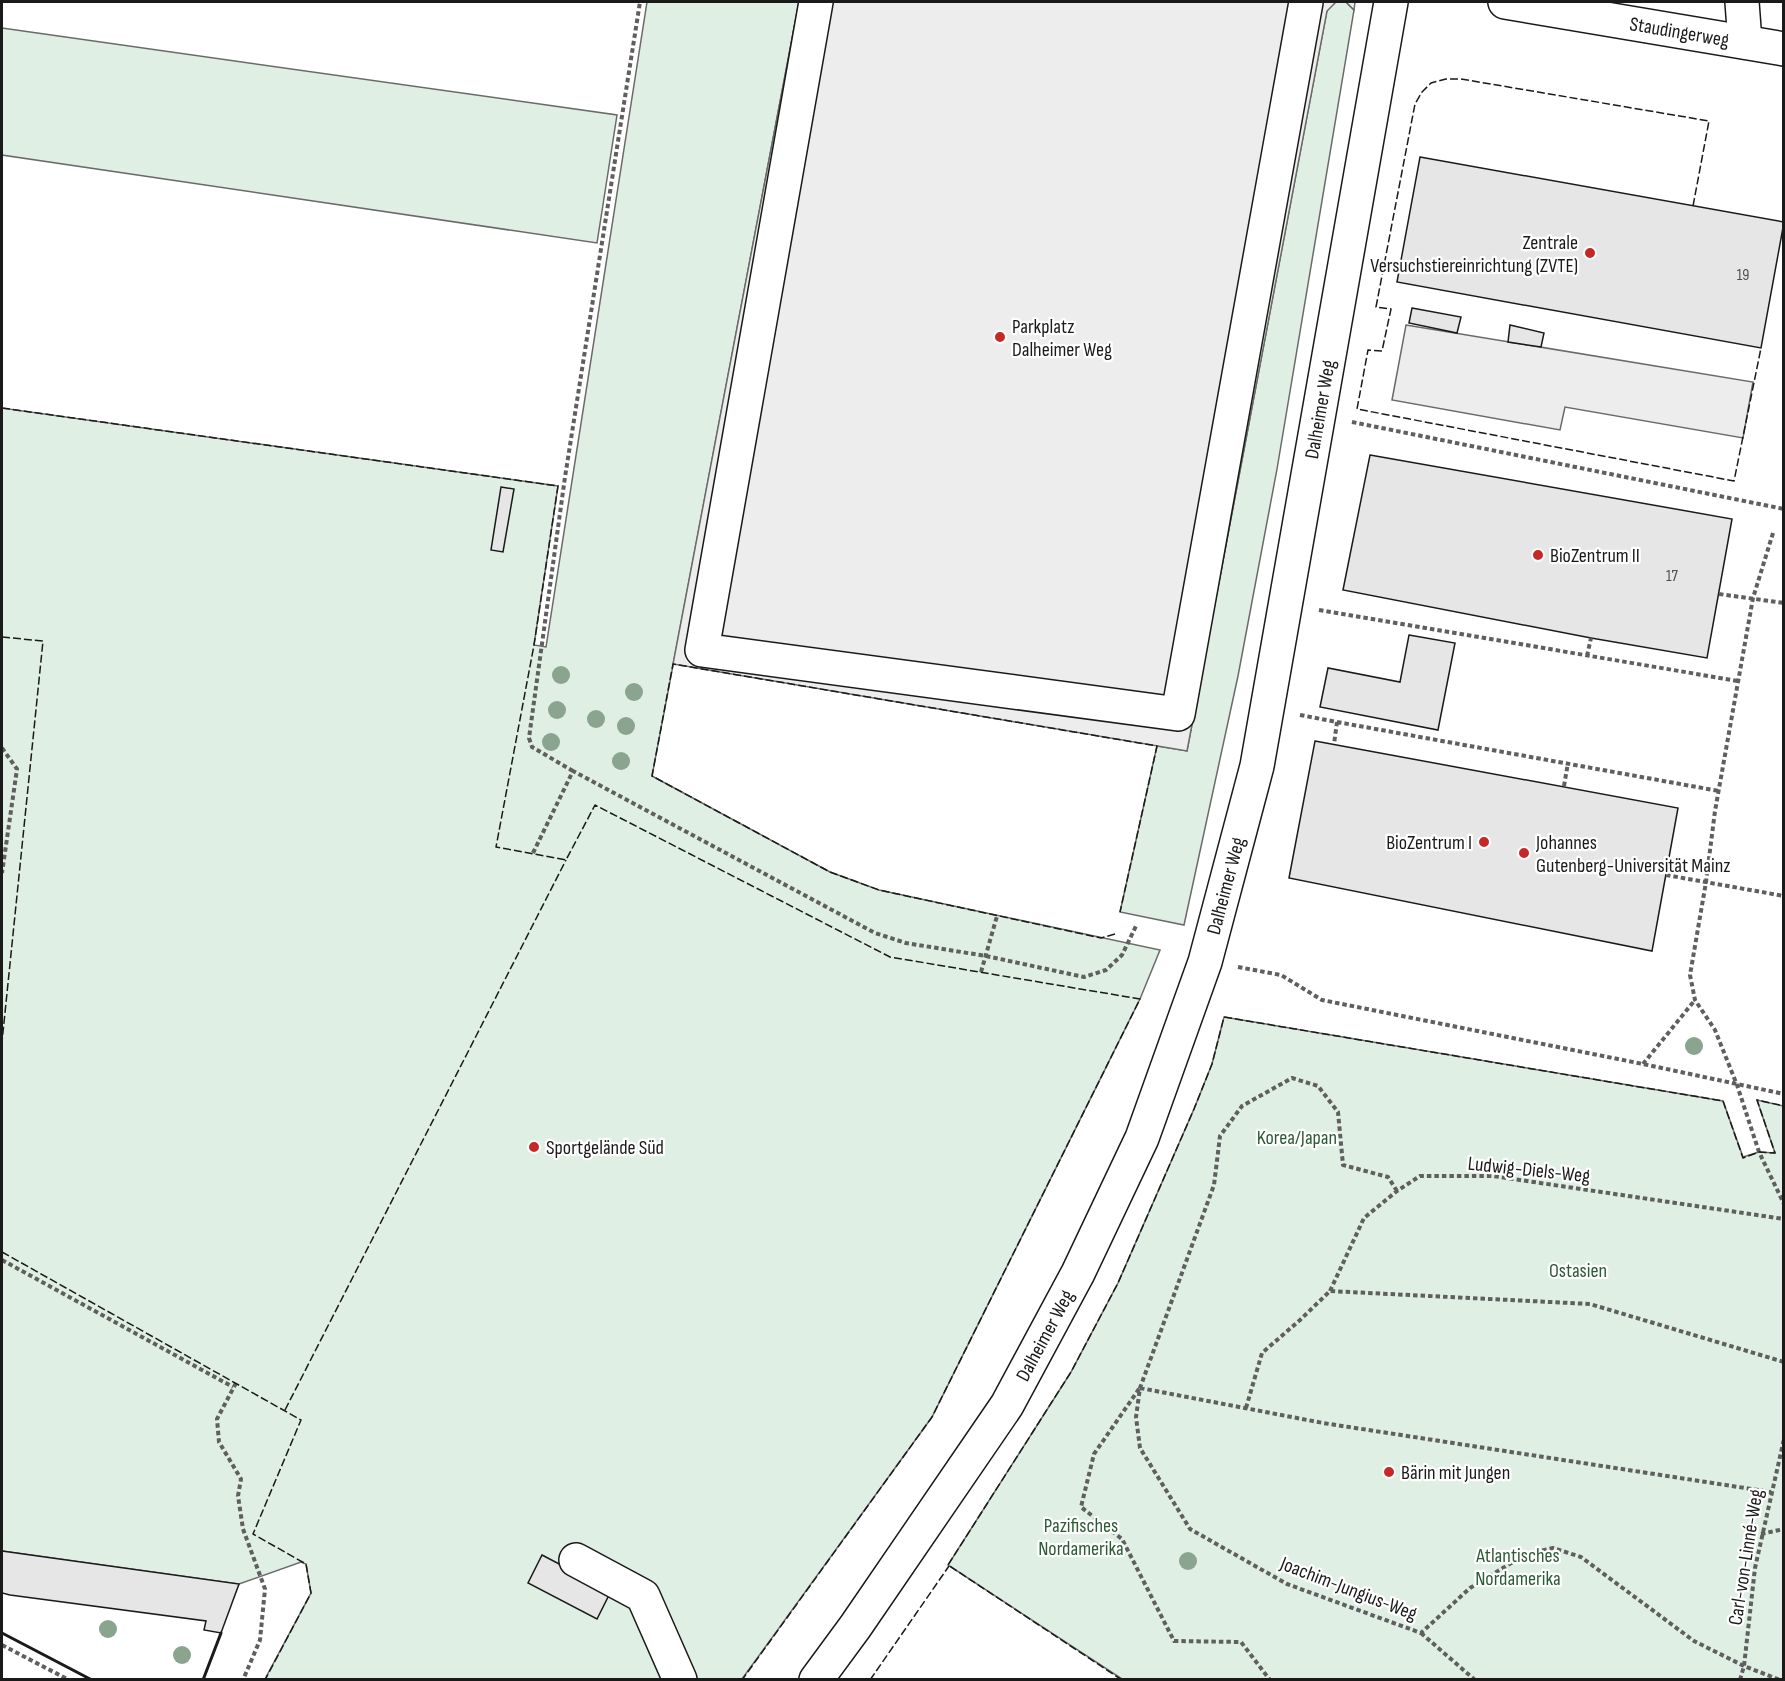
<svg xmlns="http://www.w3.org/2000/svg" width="1785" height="1681" viewBox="0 0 1785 1681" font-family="'Sofia Sans Condensed',sans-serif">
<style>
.green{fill:#e0efe3;stroke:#6a6a6a;stroke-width:1.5}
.parking{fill:#ededed;stroke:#6a6a6a;stroke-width:1.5}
.building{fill:#e6e6e6;stroke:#1a1a1a;stroke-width:1.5}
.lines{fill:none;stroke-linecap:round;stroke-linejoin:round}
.minor-casing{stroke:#1a1a1a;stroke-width:36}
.path{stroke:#5f5f5f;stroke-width:4;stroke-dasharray:4.5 3;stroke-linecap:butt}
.minor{stroke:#fff;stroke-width:33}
.fence{stroke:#1a1a1a;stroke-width:1.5;stroke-dasharray:8 3;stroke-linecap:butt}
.wall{stroke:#1a1a1a;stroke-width:3}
.tree{fill:#8aa48f}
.poi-dot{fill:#c62828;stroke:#fff;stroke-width:2}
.labels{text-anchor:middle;stroke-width:4.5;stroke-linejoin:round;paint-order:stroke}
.number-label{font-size:16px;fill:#4d4d4d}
.street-label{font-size:20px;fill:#1a1a1a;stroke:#fff}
.poi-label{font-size:20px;fill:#1a1a1a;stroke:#fff;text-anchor:start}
.park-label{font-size:20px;fill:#2b5a34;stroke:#fff}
</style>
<rect width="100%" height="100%" fill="#fff"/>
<path class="green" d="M647,2H799L652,776L830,872L879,890L1160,950L1140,999L932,1417L742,1679H265L311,1593L306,1564L301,1562L239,1584L2,1551V408L558,486L534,645L546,647Z
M1335,2H1346L1354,10L1277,469L1238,676L1184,925L1120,912L1157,746L1187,751L1327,10Z
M2,28L617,115L597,243L2,155Z
M1224,1017L1723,1101L1743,1157L1759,1152L1775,1153L1757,1100L1783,1106V1679H1122L948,1565L1071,1372L1118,1283L1194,1109L1212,1064Z"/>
<path class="parking" d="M799,2H1355L1354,10L1346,2H1336L1327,11L1187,751L673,664Z
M1406,325L1753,382L1743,438L1565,407L1560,430L1392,400Z"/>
<path class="building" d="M1420,157L1784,222L1761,348L1397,282Z
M1412,308L1461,317L1457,333L1409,323Z
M1510,325L1544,333L1541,347L1508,342Z
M1370,455L1732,519L1707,658L1591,638L1343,590Z
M501,487L514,489L503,552L491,550Z
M1409,635L1455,643L1438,730L1320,707L1328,668L1400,682Z
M1315,741L1678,808L1652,951L1289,878Z
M2,1551L239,1584L221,1633L204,1630L206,1621L10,1595L2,1593Z
M542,1555L611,1591L597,1619L528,1583Z"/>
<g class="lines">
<defs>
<g id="minor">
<path d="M816,2L702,650L1178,714L1306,2"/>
<path id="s1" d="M1505,2L1784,49"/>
<path d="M1742,2L1745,42"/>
<path d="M576,1560L643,1596L680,1680"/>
<path id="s2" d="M816,1680L855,1627L1007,1405L1078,1273L1142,1138L1205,962L1257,766L1391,2"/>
</g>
</defs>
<use href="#minor" class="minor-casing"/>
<path class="path" d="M1352,422L1784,509
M1773,533L1753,598L1715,811L1706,882L1690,975L1695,1000L1715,1030L1737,1085L1759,1152L1784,1204
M1719,594L1784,603
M1319,610L1738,681
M1587,656L1591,638
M1300,715L1337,722L1334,744
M1337,722L1719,791
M2,748L17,769L2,873
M573,771L532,747L529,738L565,477L640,2
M1564,786L1568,763
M533,853L573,771L875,933L906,943L986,956L1084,977L1106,970L1122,955L1136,926
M1666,875L1784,896
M1238,967L1281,975L1322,1000L1643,1064L1784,1094
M981,972L997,916
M1643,1064L1695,1000
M1397,1191L1388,1177L1343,1165L1338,1112L1318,1086L1292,1078L1242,1106L1220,1136L1214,1185L1140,1388L1136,1417L1140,1448L1190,1529L1287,1584L1421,1633L1470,1588L1526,1554L1553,1548L1581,1557L1694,1641L1744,1666L1780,1680
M2,1260L233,1387
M1330,1291L1364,1218L1397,1191L1420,1176H1493L1784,1219
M236,1383L217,1419L219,1442L241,1479L238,1496L243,1529L265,1589L260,1640L243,1680
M1140,1388L1323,1423L1771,1492
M1139,1389L1094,1454L1081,1507L1122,1539L1174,1641L1241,1642L1270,1680
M1246,1408L1262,1353L1300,1320L1330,1291L1590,1304L1784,1362
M1761,1534L1784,1529
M1421,1633L1475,1680
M2,1645L69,1680
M1740,1680L1744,1666L1755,1568L1784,1439"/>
<use href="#minor" class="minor"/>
<path class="fence" d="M1693,206L1709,121L1461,79H1446L1431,83L1422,92L1415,104L1376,307L1391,309L1382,351L1368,350L1357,409L1734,481L1761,348
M2,408L558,486L534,645L496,847L566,860L595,805L890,957L1140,999L932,1417L742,1680
M2,637L43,641L2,1042
M1115,934L1101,938L879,890L830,872L652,776L673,664L1157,746L1120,912
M2,1252L301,1420L253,1534L306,1564L311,1593L265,1680
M285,1410L566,860
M870,1680L949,1566
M1122,1680L948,1565L1071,1372L1118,1283L1194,1109L1212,1064L1224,1017L1723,1101L1743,1158L1759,1152L1775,1153L1757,1100L1784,1106"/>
<path class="wall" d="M2,1633L92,1680
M203,1680L221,1633"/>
</g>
<g class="tree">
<circle cx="561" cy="675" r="9"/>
<circle cx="634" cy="692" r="9"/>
<circle cx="557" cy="710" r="9"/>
<circle cx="596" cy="719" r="9"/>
<circle cx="626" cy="726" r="9"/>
<circle cx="551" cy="742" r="9"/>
<circle cx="621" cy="761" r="9"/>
<circle cx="1694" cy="1046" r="9"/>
<circle cx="1188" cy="1561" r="9"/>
<circle cx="108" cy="1629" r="9"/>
<circle cx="182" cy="1655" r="9"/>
</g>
<g class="poi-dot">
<circle cx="1590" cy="253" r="6"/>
<circle cx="1000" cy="337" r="6"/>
<circle cx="1538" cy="555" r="6"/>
<circle cx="1484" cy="842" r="6"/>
<circle cx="1524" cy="853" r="6"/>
<circle cx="534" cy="1147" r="6"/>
<circle cx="1389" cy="1472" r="6"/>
</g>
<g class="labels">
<g class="number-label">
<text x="1743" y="280">19</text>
<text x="1672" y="581">17</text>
</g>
<g class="street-label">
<text dy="7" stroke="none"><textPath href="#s1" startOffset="177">Staudingerweg</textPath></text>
<text dy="7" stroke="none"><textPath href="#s2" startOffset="1386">Dalheimer Weg</textPath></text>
<text dy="7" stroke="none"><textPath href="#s2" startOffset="900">Dalheimer Weg</textPath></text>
<text transform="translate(1529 1169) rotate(6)" y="7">Ludwig-Diels-Weg</text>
<text dy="7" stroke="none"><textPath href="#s2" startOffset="414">Dalheimer Weg</textPath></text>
<text transform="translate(1745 1557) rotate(-81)" y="7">Carl-von-Linné-Weg</text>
<text transform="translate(1349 1588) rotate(21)" y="7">Joachim-Jungius-Weg</text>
</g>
<g class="poi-label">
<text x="1578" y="249" text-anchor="end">Zentrale<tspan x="1578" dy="23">Versuchstiereinrichtung (ZVTE)</tspan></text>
<text x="1012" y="333">Parkplatz<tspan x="1012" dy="23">Dalheimer Weg</tspan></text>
<text x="1550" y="562">BioZentrum II</text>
<text x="1472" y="849" text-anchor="end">BioZentrum I</text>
<text x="1536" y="849">Johannes<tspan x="1536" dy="23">Gutenberg-Universität Mainz</tspan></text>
<text x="546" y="1154">Sportgelände Süd</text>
<text x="1401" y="1479">Bärin mit Jungen</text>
</g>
<g class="park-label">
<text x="1297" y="1144">Korea/Japan</text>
<text x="1578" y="1277">Ostasien</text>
<text x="1081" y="1532">Pazifisches<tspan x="1081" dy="23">Nordamerika</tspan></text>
<text x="1518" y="1562">Atlantisches<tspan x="1518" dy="23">Nordamerika</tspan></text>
</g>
</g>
<rect width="1785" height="1681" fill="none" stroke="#1a1a1a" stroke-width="6"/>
</svg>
